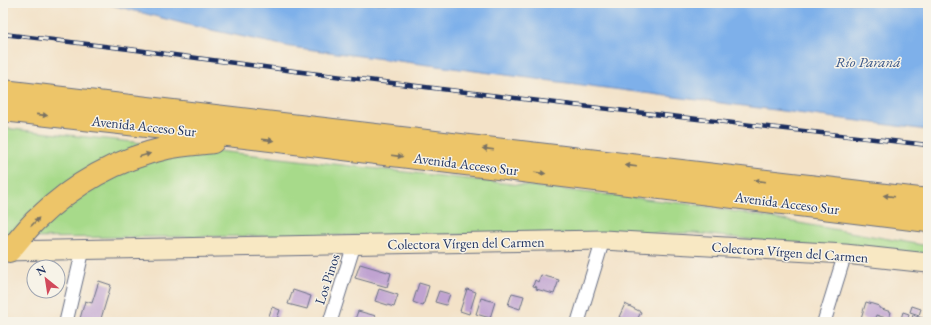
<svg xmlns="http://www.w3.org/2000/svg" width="931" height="325" viewBox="0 0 931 325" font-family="'EB Garamond',serif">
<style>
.green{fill:#a7da8a;stroke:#618474}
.water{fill:#7eb0ea;stroke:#4c70a4}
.building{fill:#c0a3d1}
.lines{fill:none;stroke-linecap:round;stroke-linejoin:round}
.street-casing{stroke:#676e83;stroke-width:15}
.secondary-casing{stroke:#676e83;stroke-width:21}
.highway-casing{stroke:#676e83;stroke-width:24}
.street{stroke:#fff;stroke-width:13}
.secondary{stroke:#f8e8c3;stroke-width:19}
.highway{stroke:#edc569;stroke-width:22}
.rail-casing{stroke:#1b2f5e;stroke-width:4.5}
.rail{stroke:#f7f3e8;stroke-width:3;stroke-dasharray:9;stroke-linecap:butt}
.oneway{fill:#797263}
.labels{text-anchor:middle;stroke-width:3;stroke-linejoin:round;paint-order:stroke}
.street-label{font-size:14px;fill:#1b2f5e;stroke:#f7f3e8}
.water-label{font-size:15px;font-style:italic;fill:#395688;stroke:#f7f3e8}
</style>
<rect width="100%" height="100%" fill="#f7f3e8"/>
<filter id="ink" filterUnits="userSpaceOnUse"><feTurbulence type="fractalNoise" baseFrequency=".025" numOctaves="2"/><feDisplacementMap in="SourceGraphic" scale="8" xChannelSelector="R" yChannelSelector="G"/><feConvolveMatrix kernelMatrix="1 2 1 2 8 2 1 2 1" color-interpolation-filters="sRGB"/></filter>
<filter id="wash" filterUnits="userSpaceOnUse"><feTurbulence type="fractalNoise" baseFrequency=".012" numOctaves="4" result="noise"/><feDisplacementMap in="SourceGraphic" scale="16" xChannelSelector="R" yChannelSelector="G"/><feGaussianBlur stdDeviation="0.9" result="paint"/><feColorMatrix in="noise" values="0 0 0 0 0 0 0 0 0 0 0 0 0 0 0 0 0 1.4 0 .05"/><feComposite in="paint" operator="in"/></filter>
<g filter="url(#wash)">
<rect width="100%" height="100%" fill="#f3e2c8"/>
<path class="green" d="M3,128L245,154L698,205L928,246V260L694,233L3,238Z"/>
<path class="water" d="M104,3H928V130L291,47L193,26Z"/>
<g id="blocks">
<path class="building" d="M360,264L391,273L387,287L355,278Z
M541,275L559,280L554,294L536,289L537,287L533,286L535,280L538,282Z
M99,281L111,285L100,322H79L85,301L92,303Z
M419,283L429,286L423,306L413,302Z
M379,289L398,295L394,307L375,301Z
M467,289L476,292L469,314L460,311Z
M293,290L311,296L307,309L288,304Z
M439,291L450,294L446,305L435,302Z
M512,293L524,296L520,309L508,305Z
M481,298L495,302L490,318L476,314Z
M866,302L879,306V308L891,312L889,319L876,315L874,322L861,318Z
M625,304L641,312L636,322H630L619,317Z
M912,306L921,309L919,315L910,312Z
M272,307L280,310L276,322H267Z
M358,311L376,316L374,322H354Z
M903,312L909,314L907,322H900Z
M913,315L928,320V322H911Z"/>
</g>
</g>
<g filter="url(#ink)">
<use href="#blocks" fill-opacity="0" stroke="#676e83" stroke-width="1"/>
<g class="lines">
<defs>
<path id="street" d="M66,322L83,250
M330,322L354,245
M578,322L603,240
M824,322L845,254"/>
<path id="secondary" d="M3,251L603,240L845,254L928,263"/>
<path id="highway" d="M3,91L928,200
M3,110L245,137L928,221
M9,251C18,241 26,230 35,221C72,185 117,159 167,148C182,145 198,144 213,142"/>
</defs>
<use href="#street" class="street-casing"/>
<use href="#secondary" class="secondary-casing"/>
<use href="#highway" class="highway-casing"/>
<use href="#street" class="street"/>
<use href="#secondary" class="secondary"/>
<use href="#highway" class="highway"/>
<defs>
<path id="rail" d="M3,34L129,49L302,72L564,104L928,145"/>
</defs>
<use href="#rail" class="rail-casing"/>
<use href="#rail" class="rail"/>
</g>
<defs><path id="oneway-solid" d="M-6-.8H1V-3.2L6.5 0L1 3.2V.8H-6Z"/></defs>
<g class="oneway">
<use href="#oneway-solid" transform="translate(42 115) rotate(6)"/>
<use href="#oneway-solid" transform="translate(268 140) rotate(7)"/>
<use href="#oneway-solid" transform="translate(488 149) rotate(-173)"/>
<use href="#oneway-solid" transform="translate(145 155) rotate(-16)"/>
<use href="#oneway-solid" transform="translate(397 156) rotate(7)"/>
<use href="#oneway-solid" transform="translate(631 166) rotate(-173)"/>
<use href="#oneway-solid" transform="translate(540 173) rotate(7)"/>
<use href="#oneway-solid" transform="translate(760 181) rotate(-173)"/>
<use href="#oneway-solid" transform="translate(889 196) rotate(-173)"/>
<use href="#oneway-solid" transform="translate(35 222) rotate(-46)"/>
</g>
</g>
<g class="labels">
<g class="street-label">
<text transform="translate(144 126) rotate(6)" y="5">Avenida Acceso Sur</text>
<text transform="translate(466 164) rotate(7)" y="5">Avenida Acceso Sur</text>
<text transform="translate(787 203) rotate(7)" y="5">Avenida Acceso Sur</text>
<text transform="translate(466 243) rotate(-1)" y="5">Colectora Vírgen del Carmen</text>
<text transform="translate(790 252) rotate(4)" y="5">Colectora Vírgen del Carmen</text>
<text transform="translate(327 279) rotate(-72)" y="5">Los Pinos</text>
</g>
<g class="water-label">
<text x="868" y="67">Río Paraná</text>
</g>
</g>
<rect width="931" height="325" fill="none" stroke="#f7f3e8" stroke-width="16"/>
<g transform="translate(46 279) rotate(330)"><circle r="19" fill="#f7f3e8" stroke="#9fa5b1"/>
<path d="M0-3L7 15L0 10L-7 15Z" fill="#d1495b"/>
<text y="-6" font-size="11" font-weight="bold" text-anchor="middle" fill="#1b2f5e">N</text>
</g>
</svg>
